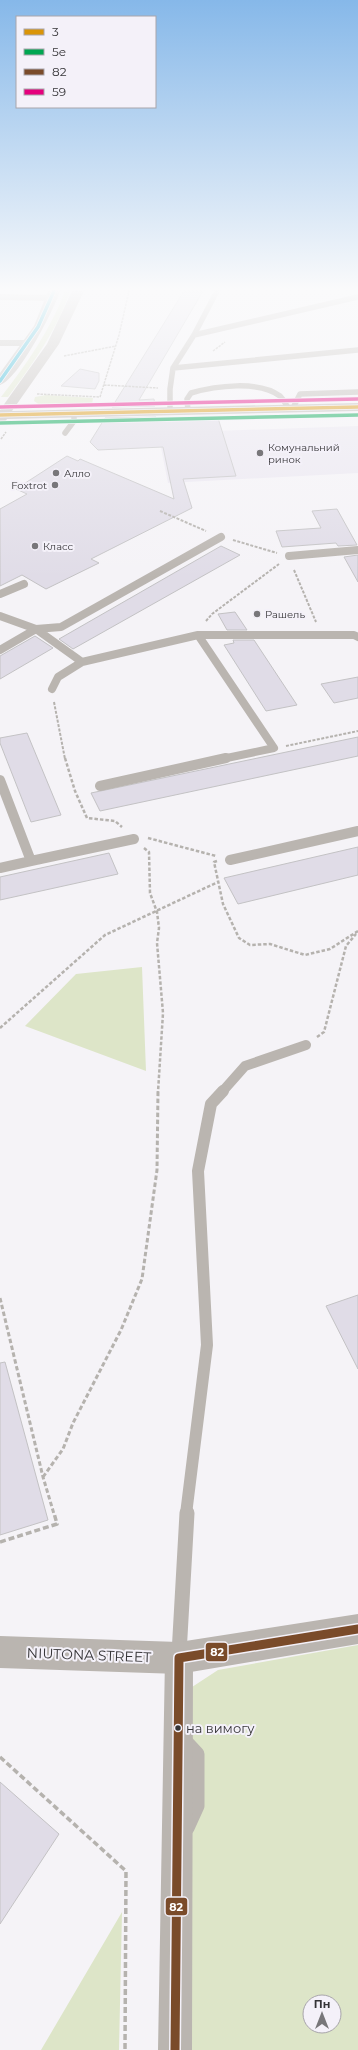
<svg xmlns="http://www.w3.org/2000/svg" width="358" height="2050" viewBox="0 0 358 2050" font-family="Montserrat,sans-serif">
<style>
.built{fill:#ebe7f1}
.green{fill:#dde5c8;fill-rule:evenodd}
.building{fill:#e0dce7;stroke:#c3c2c4}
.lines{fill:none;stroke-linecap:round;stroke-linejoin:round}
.path-far4{stroke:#b5b2ae;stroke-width:1.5;stroke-dasharray:2.5 1;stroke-linecap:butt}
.path-far3{stroke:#b5b2ae;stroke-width:2;stroke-dasharray:3 1.5;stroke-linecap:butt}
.path-far2{stroke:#b5b2ae;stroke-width:2.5;stroke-dasharray:3.5 2;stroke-linecap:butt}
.path-far1{stroke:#b5b2ae;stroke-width:3;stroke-dasharray:4.5 2.5;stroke-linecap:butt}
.path{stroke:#b5b2ae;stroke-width:3.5;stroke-dasharray:6 3;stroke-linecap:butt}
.service-far4{stroke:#bab5b0;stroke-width:5.5}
.service-far3{stroke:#bab5b0;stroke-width:8}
.service-far2{stroke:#bab5b0;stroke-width:10}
.service-far1{stroke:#bab5b0;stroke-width:12}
.service{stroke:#bab5b0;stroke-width:15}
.minor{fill:#bab5b0;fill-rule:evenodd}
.tertiary{fill:#bab5b0;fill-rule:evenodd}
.primary{fill:#bdb8b4;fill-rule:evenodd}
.bus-1-casing{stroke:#f4f1f9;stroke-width:5}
.bus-2-casing{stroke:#f4f1f9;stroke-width:5}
.bus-3-casing{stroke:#f4f1f9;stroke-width:12}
.bus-4-casing{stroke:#f4f1f9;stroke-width:5}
.bus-5-casing{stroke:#f4f1f9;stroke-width:5}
.bus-1{stroke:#da9508;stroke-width:3.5}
.bus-2{stroke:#00a651;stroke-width:3.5}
.bus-3{stroke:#7a4b2a;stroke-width:9}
.bus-4{stroke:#e5007d;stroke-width:3.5}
.bus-5{stroke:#00a9ce;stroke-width:3.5}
.poi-dot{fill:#78777a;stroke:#f4f1f9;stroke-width:1.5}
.bus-dot{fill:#353437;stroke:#f4f1f9;stroke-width:1.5}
.labels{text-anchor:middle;stroke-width:4;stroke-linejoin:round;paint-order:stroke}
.far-poi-label{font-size:10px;fill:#353437;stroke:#f4f1f9;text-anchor:start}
.near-bus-label{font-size:13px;fill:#353437;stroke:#f4f1f9;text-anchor:start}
.near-street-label{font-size:14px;fill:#353437;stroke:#f4f1f9}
.line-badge{stroke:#f4f1f9;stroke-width:1.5}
.badge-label{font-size:11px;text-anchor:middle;font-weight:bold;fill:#fff}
</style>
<rect width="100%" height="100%" fill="#f5f3f7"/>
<path class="built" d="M358,426V473L168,483L158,433Z"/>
<path class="green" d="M65,291H70C57,330 32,365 8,397H1C26,365 51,329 65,291Z
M46,395L93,398L92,405L45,406L40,405L34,401L35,397Z
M142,967L146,1071L25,1026L76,974Z
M358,1645V2050H188L189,1689L218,1670ZM310,2002H334V2026H310Z
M122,1912L119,2050H41Z"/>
<path class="building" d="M184,291H203L139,400L154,399L155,406L112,407Z
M80,369L99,373V381L95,389L61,386Z
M156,417V420L218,418L236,476L183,479L192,508L91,559L99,563L46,589L22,575L0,586V509L27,494L16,489L67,456L78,461L80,459L174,499L163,447L98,450L90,442L105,418Z
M337,509L357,545L338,546L336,543L282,547L276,531L321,528L312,511Z
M221,546L240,555L73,649L59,639Z
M358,555V582L344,557Z
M235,612L247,630H227L218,614Z
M35,636L53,648L0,679V656Z
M233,640H254L297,705L266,711L224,645L234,643Z
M358,677V698L334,703L321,684Z
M27,733L61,815L31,822L0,743V738Z
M358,737V756L100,811L91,793Z
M358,847V875L238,904L224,878Z
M109,853L118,874L0,900V877Z
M358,1295V1369L326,1306Z
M5,1362L48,1520L0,1535V1363Z
M0,1782L59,1834L0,1924Z"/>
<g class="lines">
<path class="path-far4" d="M213,351L225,342
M64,356L116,346
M104,385L158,388
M37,394L100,397
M100,397L119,335L129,291
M1,439L6,432"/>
<path class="path-far3" d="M160,511L206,531
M233,540L277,553
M294,570L316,622
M206,621L212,614L279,564
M54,702L65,759
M286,746L358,731"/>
<path class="path-far2" d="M65,758L75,791L87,818L115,821L122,827
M148,838L216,856
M144,848L149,852L150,893L157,912L159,928L157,943L163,1013L158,1092
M217,861L214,862L223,904L239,938L250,945L270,944L305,955L330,949L358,931
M0,1028L105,935L218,882
M317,1037L324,1032L346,946L356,934"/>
<path class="path-far1" d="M0,1298L43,1477L54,1514
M43,1477L63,1449L73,1423L121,1330L142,1279L157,1170L158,1091"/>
<path class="path" d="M0,1542L57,1524L54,1513
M0,1757L126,1871L125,2050"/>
<path class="service-far4" d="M194,335L358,297
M173,368L358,350
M293,408L300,394L358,392
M188,411L187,399L191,393C215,386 259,380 280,396C284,400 286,405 289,409
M170,412V389L173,368L194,335L217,291
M65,433L74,421V415"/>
<path class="service-far3" d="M289,556L358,550
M0,594L24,584
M0,616L36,629L82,662L198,635L274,748L222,759
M198,635H354L358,637
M0,650L36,629L61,627L221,537
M52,689L58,677L82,662"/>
<path class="service-far2" d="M0,780L31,861L0,868
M100,786L226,758
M230,860L358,831
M31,861L134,839
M222,1092L245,1066L306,1045"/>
<path class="service-far1" d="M186,1514L207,1345L198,1171L211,1104L223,1091"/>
<path class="service" d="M179,1654L187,1513
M184,1740L197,1754V1806L187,1828"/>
<path class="minor" d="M0,294L53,295L58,298L53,301L0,300Z
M0,340H28L33,343L28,346H0Z
M179,1644L189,1648L193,1658L192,2050H158L165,1658L169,1648Z"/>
<path class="tertiary" d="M358,1614V1644L179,1674L0,1668V1636L179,1642Z"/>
<path class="primary" d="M48,291H60C54,310 18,380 0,385V373L34,326Z
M72,291H84L59,344L12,411L358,403V411L7,419L5,422L0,423V410L47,344Z"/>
<defs>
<path id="bus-1" d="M0,415L358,407"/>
<path id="bus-2" d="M0,423L358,415"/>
<path id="bus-3" d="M175,2050L179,1658L358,1629"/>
<path id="bus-4" d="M0,407L358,399"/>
<path id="bus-5" d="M0,381L38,327L54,291"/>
</defs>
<use href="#bus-1" class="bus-1-casing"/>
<use href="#bus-2" class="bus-2-casing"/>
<use href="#bus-3" class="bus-3-casing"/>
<use href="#bus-4" class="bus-4-casing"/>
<use href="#bus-5" class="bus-5-casing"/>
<use href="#bus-1" class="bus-1"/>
<use href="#bus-2" class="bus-2"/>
<use href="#bus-3" class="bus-3"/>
<use href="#bus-4" class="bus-4"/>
<use href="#bus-5" class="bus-5"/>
</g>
<linearGradient id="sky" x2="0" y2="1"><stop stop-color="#86b8e9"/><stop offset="0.5" stop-color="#fafafb"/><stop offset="1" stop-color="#fafafb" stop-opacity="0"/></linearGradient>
<rect width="358" height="578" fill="url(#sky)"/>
<g class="poi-dot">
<circle cx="260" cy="453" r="4"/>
<circle cx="56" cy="473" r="4"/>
<circle cx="55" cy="485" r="4"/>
<circle cx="35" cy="546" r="4"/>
<circle cx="257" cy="614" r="4"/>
</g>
<circle class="bus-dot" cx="178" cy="1728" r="3.5"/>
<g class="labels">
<g class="far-poi-label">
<text x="268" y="451">Комунальний<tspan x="268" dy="12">ринок</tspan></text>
<text x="64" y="477">Алло</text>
<text x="47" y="489" text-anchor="end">Foxtrot</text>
<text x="43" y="550">Класс</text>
<text x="265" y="618">Рашель</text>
</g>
<g class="near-bus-label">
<text x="186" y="1733">на вимогу</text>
</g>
<g class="near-street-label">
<text transform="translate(89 1655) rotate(2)" y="5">NIUTONA STREET</text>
</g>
</g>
<g class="line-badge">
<rect x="205" y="1642" width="23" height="20" rx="4" fill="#7a4b2a"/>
<rect x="165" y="1897" width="23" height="19" rx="4" fill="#7a4b2a"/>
</g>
<g class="badge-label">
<text x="217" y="1656">82</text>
<text x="176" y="1911">82</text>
</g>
<rect x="16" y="16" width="140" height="92" fill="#f4f1f9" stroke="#a8a5ab"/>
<rect x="24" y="29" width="20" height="6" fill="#da9508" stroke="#a8a5ab"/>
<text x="52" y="36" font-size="12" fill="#353437">3</text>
<rect x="24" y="49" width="20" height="6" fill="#00a651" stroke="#a8a5ab"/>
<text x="52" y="56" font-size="12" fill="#353437">5е</text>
<rect x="24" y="69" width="20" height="6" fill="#7a4b2a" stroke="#a8a5ab"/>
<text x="52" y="76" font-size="12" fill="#353437">82</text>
<rect x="24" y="89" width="20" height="6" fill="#e5007d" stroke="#a8a5ab"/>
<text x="52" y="96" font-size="12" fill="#353437">59</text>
<g transform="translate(322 2014)"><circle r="19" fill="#f4f1f9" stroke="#a8a5ab"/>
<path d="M0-3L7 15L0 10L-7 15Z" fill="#78777a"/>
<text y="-6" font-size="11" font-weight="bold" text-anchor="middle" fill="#353437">Пн</text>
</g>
</svg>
